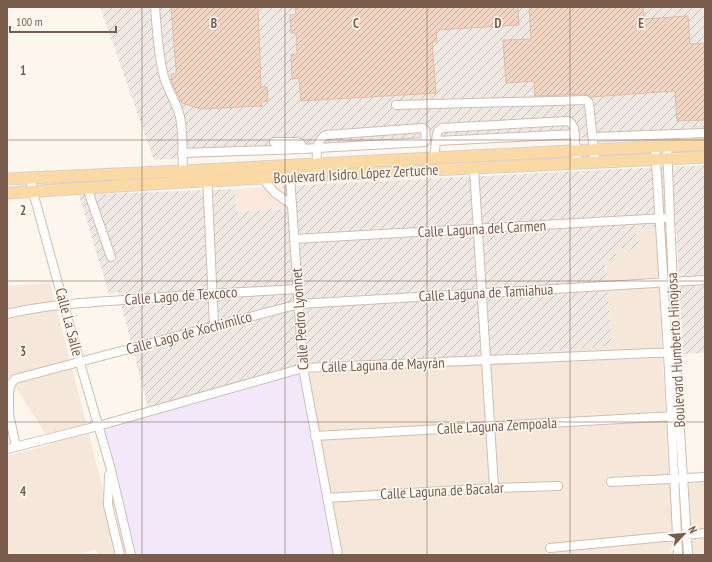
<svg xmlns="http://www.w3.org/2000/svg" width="712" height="562" viewBox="0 0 712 562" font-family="'PT Sans Narrow',sans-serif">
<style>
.residential{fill:#f5e8da}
.commercial{fill:#fde8e0}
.industrial{fill:url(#industrial-furrows)}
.education{fill:#f3e8fa}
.building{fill:url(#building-hatch);stroke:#e6bba3}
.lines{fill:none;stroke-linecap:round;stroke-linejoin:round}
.minor-casing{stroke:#d1beb0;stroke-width:10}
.major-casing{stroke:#dad1cd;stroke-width:13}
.minor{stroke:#fff;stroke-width:8}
.major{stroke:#fbd9a5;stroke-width:11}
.grid{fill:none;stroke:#7a5c4d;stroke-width:1;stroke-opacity:0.55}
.labels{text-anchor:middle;stroke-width:3;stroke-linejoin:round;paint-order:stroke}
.street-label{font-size:15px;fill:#7a5c4d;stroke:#fffaf3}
.grid-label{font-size:13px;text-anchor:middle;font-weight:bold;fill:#7a5c4d;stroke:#fffaf3;stroke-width:3;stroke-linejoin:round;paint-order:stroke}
</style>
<defs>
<pattern id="industrial-furrows" width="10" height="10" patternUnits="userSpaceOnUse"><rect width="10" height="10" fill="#efe9e4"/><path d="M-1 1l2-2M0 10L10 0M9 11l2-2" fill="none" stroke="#c7c0bb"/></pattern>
<pattern id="building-hatch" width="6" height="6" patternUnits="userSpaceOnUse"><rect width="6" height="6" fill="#f3d5c3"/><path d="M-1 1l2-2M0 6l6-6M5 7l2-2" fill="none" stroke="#cab0a1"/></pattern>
</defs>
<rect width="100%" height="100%" fill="#fdf6ec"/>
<path class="residential" d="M656,226L669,483L705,482V555H338L303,368L612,346L605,261L615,248L634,228Z
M50,283L120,555H97L96,550L74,555H9L7,547V456L52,444L7,374V286Z"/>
<path class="commercial" d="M283,186L286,209L235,212V189Z"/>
<path class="industrial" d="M100,7H705V132L154,160Z
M705,165V353L683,354L676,226L634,228L640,249L615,248L616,260L605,261L612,346L304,371L149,411L118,292L109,294L79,195L235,189L236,212L286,209L283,186Z"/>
<path class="education" d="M303,368L338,555H136L103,427Z"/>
<path class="building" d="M171,7H258L261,87H267L268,101L261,102L262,106L201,109L182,103L172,84L171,74H176V69Z
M295,7H518L519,25L436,30L437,42H432L436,93L301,101L299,78L292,79L291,54H297L296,33H291L290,15L296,14Z
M529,7H643L644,19L688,16L690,44L705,43V120L677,121L675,91L591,97L586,94L535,96L534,81L506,83L503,40L531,39Z"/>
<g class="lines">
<defs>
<path id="minor" d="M155,7C157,31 158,54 164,77C168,91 177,103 180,117C184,136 182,156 183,175
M396,105L553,101L586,100L589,103L595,162
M593,137L705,133
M437,141L575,134
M274,142H297L300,143L304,149
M667,145L670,218L679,416L688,555
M655,146L668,352L678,555
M182,153L304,149L317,148L425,142L426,140L425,130L423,128L326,135C314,141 317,157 317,169
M434,158L437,134L438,131L442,128L568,121L571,123L574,128L577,163
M474,168L494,488
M207,175L214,326
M290,176L303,368L338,555
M30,178L33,192L80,363L110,466L131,555
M262,178L275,193L292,205
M87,188L111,257
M294,239L665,218
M7,314C50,304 93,302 137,299C191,295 244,292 298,289
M315,436L675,416
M16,447L9,414V392L11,384L15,379L299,304L705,280
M7,449L98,426L303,368L676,352
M109,475L108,505L120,555
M611,482L705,477
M327,498L494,488L558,486
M550,548L705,533"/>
<path id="major" d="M7,179L183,171L705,144
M7,193L183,182L705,157"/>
</defs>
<use href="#minor" class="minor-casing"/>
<use href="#major" class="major-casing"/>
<use href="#minor" class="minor"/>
<use href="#major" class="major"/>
</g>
<path class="grid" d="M142,7V555M285,7V555M427,7V555M570,7V555M7,140H705M7,281H705M7,422H705"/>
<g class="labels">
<g class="street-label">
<text transform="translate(356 174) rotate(-3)" y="5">Boulevard Isidro López Zertuche</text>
<text transform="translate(482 229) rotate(-3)" y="5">Calle Laguna del Carmen</text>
<text transform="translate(486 293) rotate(-3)" y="5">Calle Laguna de Tamiahua</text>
<text transform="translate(181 296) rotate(-4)" y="5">Calle Lago de Texcoco</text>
<text transform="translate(300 319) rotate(-94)" y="5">Calle Pedro Lyonnet</text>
<text transform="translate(69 322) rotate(75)" y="5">Calle La Salle</text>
<text transform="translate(189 333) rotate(-15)" y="5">Calle Lago de Xochimilco</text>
<text transform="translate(676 350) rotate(-93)" y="5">Boulevard Humberto Hinojosa</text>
<text transform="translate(383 365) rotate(-2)" y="5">Calle Laguna de Mayrán</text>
<text transform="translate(497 426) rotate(-3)" y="5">Calle Laguna Zempoala</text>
<text transform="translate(442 491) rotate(-3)" y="5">Calle Laguna de Bacalar</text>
</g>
</g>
<g class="grid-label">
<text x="214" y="28">B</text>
<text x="356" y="28">C</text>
<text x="498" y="28">D</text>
<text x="641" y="28">E</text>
<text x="23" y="75">1</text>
<text x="23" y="215">2</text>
<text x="23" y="356">3</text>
<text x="23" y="496">4</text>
</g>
<rect width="712" height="562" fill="none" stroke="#7a5c4d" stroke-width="16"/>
<g transform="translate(684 534) rotate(64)" stroke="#fffaf3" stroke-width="3" paint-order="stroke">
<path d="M0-3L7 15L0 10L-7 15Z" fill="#7a5c4d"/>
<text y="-6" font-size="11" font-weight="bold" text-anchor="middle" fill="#7a5c4d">N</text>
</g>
<path d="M10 26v6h106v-6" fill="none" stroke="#7a5c4d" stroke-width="2"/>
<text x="16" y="26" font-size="12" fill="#7a5c4d" stroke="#fffaf3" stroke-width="3" paint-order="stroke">100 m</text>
</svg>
